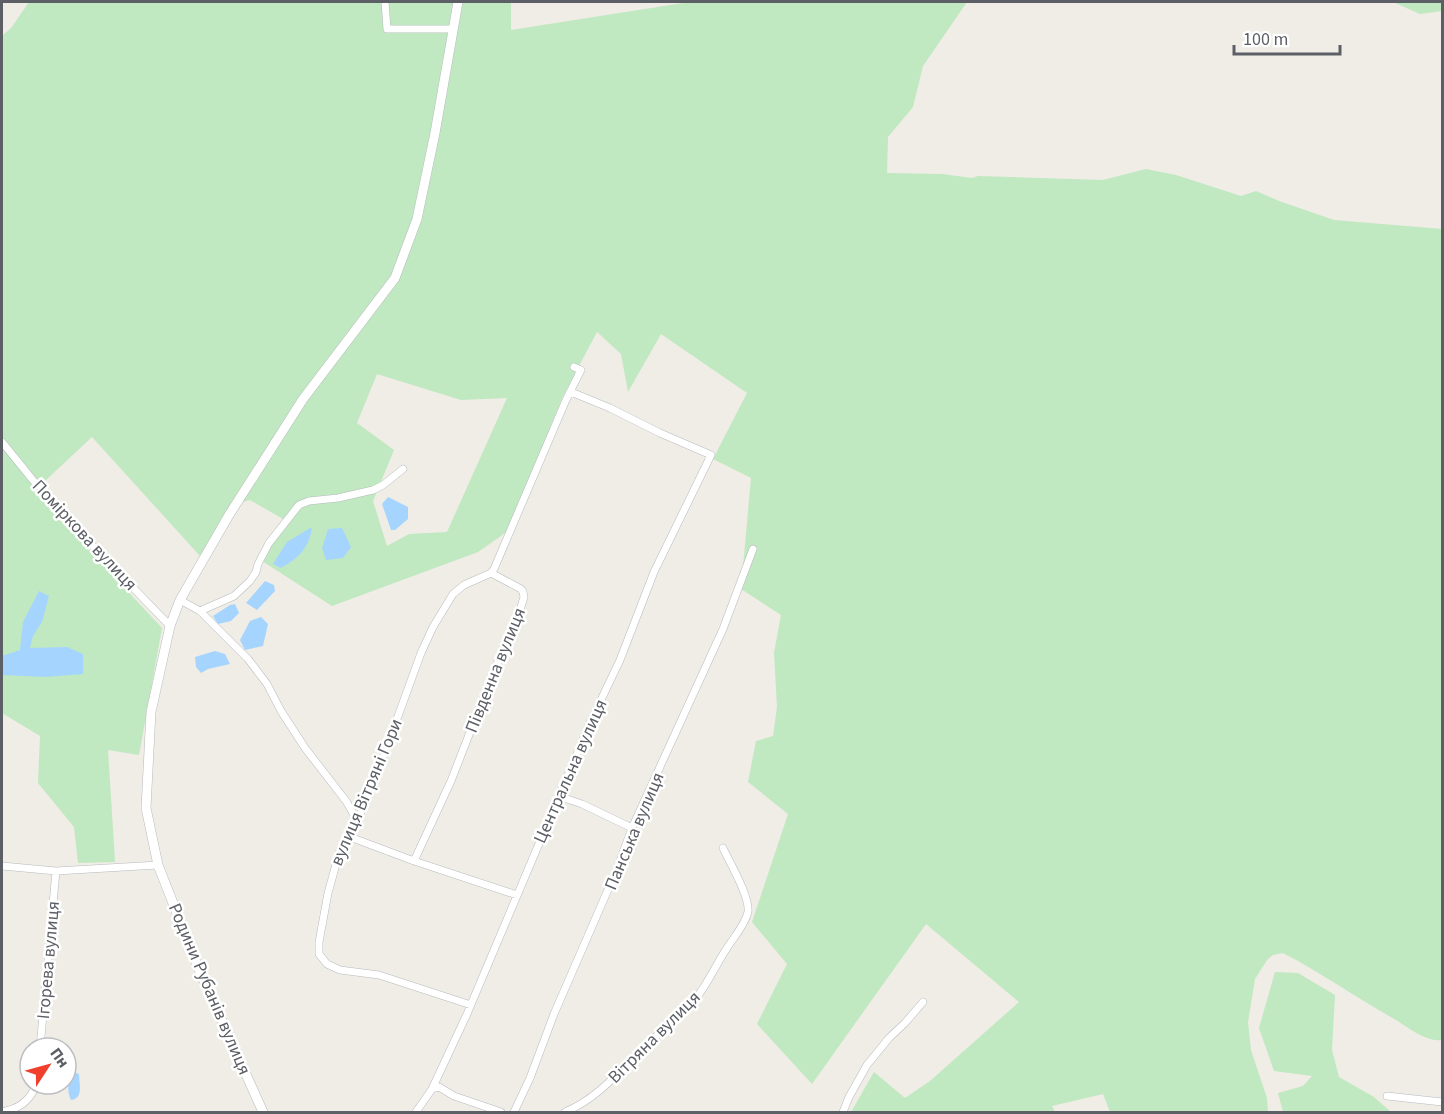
<svg xmlns="http://www.w3.org/2000/svg" width="1444" height="1114" viewBox="0 0 1444 1114" font-family="'Source Sans 3',sans-serif">
<style>
.green{fill:#c0e8c1;fill-rule:evenodd}
.water{fill:#a5d5ff}
.lines{fill:none;stroke-linecap:round;stroke-linejoin:round}
.minor-casing{stroke:#b7babf;stroke-width:8}
.tertiary-casing{stroke:#b7babf;stroke-width:10}
.minor{stroke:#fff;stroke-width:7}
.tertiary{stroke:#fff;stroke-width:9}
.labels{text-anchor:middle;stroke-width:5;stroke-linejoin:round;paint-order:stroke}
.street-label{font-size:18px;fill:#5c6066;stroke:#fff}
</style>
<rect width="100%" height="100%" fill="#efede5"/>
<path class="green" d="M29,2H511V30L683,3V2H967L923,66L913,107L888,137L887,173L942,174L972,178L978,176L1103,180L1146,169L1176,175L1241,196L1256,191L1279,201L1334,220L1442,229V1040C1426,1042 1409,1028 1396,1020C1358,999 1322,973 1283,953L1273,955L1267,960L1255,979L1248,1022L1251,1050L1267,1098L1268,1112H1110L1103,1094L1052,1106L1055,1112H851L874,1072L905,1098L930,1081L1019,1002L926,924L812,1084L757,1024L787,964L752,922L788,814L748,782L756,741L773,736L777,707L774,653L781,615L741,589L751,478L713,459L747,393L661,334L628,392L621,354L597,332L563,396L508,531L478,552L332,606L262,561L283,519L250,500L236,504L200,556L92,437L46,480L32,489L162,628L139,755L108,750L115,862L78,863L74,827L38,783L40,736L2,713V36L11,28ZM377,374L461,400L507,398L447,532L409,534L387,546L373,501L394,450L357,423Z
M1393,2H1442V11L1420,14Z
M1275,972L1298,973L1335,995L1332,1050L1339,1077L1374,1097L1391,1112H1283L1278,1093L1303,1086L1312,1076L1274,1071L1259,1028Z"/>
<path class="water" d="M388,497L408,507V519L395,530H391L382,504Z
M312,527C309,548 299,558 281,568L273,564L287,542Z
M342,528L351,547L343,558L326,560L322,548L328,529Z
M265,581L274,585L275,591L257,610L246,603Z
M39,591L49,596L42,622L33,636L30,648L67,647L83,654V674L45,677L2,675V656L20,650L23,622Z
M235,604L239,613L231,621L218,624L213,616L230,605Z
M261,617L268,624L263,646L245,650L240,640L250,621Z
M215,651L225,654L230,664L208,669L201,673L196,667L195,657Z
M72,1071L79,1074C79,1084 84,1098 71,1100C67,1092 67,1078 72,1071Z"/>
<g class="lines">
<defs>
<path id="minor" d="M385,2L387,29H453
M2,442L32,479L88,541L170,626
M491,573L494,569L566,400L581,370L574,367
M180,600L200,611L248,659L267,684L281,711L305,748L346,801L357,820
M200,611L234,596L250,581L256,572L258,564L269,543L299,505L309,501L338,498L373,490L383,485L403,469
M558,796L582,804L632,828
M350,837L414,861L517,895
M414,861L451,781L493,673L520,610L524,597L523,592L521,589L491,573
M2,866L56,871L158,865
M471,1005L379,975L340,970L327,964L319,954V942L328,893L340,850L350,837L373,785L421,653L433,627L453,594L464,585L491,573
M40,1048L56,871
M432,1089L467,1014L590,723L620,660L654,572L711,455L660,433L610,408L571,392
M1387,1096L1442,1102
M2,1112C18,1109 31,1101 36,1084
M416,1112L432,1089L439,1087L454,1096L501,1112
M514,1112L530,1078L554,1014L617,869L632,828L723,629L753,549
M565,1112C599,1098 622,1068 649,1043C663,1029 681,1018 693,1002C707,986 715,966 727,948C734,937 745,925 748,912C750,897 730,863 723,848
M843,1112L849,1097L867,1065L889,1038L905,1023L923,1002"/>
<path id="tertiary" d="M263,1112L200,972L158,865L146,808L151,712L170,626L180,600L229,515L303,399L395,278L417,219L435,133L458,2"/>
</defs>
<use href="#minor" class="minor-casing"/>
<use href="#tertiary" class="tertiary-casing"/>
<use href="#minor" class="minor"/>
<use href="#tertiary" class="tertiary"/>
</g>
<g class="labels">
<g class="street-label">
<text transform="translate(85 535) rotate(47)" y="6">Поміркова вулиця</text>
<text transform="translate(495 670) rotate(-68)" y="6">Південна вулиця</text>
<text transform="translate(570 771) rotate(-66)" y="6">Центральна вулиця</text>
<text transform="translate(366 792) rotate(-67)" y="6">вулиця Вітряні Гори</text>
<text transform="translate(634 831) rotate(-67)" y="6">Панська вулиця</text>
<text transform="translate(48 960) rotate(-85)" y="6">Ігорева вулиця</text>
<text transform="translate(210 989) rotate(67)" y="6">Родини Рубанів вулиця</text>
<text transform="translate(654 1037) rotate(-45)" y="6">Вітряна вулиця</text>
</g>
</g>
<rect width="1444" height="1114" fill="none" stroke="#5c6066" stroke-width="6"/>
<g transform="translate(48 1066) rotate(54)"><circle r="28" fill="#ffffff" stroke="#bebfc2" stroke-width="1.5"/>
<path d="M0-4.5L10 22L0 15L-10 22Z" fill="#f03f2a"/>
<text y="-9" font-size="16" font-weight="bold" text-anchor="middle" fill="#5c6066">Пн</text>
</g>
<path d="M1234 45v9h106v-9" fill="none" stroke="#5c6066" stroke-width="3"/>
<text x="1243" y="45" font-size="18" fill="#5c6066" stroke="#ffffff" stroke-width="4.5" paint-order="stroke">100 m</text>
</svg>
